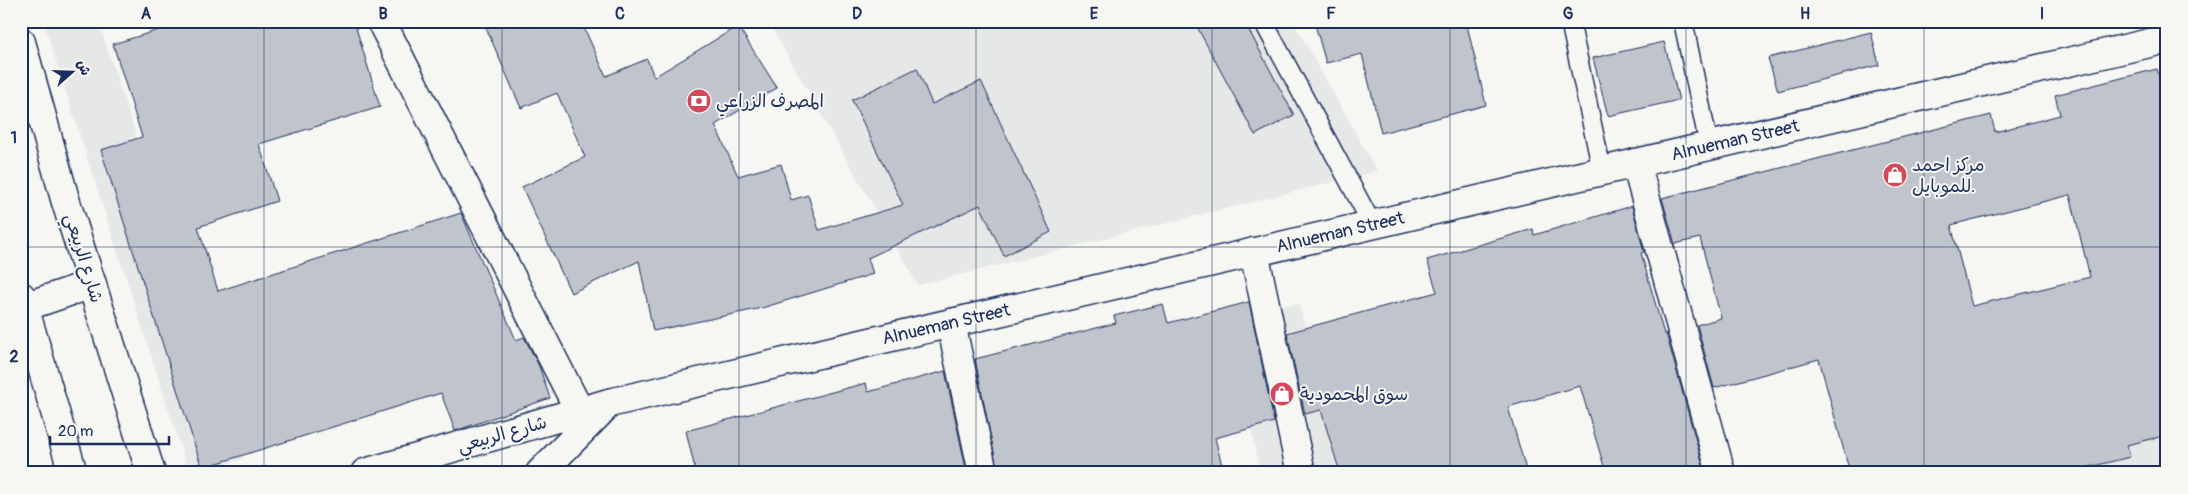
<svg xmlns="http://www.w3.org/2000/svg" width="2188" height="494" viewBox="0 0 2188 494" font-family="Pangolin,'Playpen Sans Arabic',sans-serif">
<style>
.built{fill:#e6e7e7}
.building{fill:#c0c4cd;stroke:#1b2f5e;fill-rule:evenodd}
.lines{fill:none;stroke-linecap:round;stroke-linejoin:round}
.lane-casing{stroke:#1b2f5e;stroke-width:21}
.street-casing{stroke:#1b2f5e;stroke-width:31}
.secondary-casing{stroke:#1b2f5e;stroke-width:31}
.primary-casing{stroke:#1b2f5e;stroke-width:31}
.lane{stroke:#f6f6f2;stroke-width:18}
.street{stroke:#f6f6f2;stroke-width:28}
.secondary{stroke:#f6f6f2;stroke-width:28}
.primary{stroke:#f6f6f2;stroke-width:28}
.grid{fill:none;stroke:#1b2f5e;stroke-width:1;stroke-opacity:0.55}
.labels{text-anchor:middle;stroke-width:4;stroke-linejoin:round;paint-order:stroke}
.poi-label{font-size:18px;fill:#1b2f5e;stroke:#f6f6f2;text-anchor:start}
.street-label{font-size:18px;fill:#1b2f5e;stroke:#f6f6f2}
.neatline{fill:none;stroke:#1b2f5e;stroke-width:2}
.grid-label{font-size:16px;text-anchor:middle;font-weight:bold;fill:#1b2f5e}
</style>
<rect width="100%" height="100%" fill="#f6f6f2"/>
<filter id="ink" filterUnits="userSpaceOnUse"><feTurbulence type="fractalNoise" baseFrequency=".02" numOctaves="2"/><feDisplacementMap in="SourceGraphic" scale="10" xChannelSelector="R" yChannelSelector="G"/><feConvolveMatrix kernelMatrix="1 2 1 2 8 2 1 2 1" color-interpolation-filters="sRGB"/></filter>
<g filter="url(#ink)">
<path class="built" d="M43,21H98L243,458L203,473H189Z
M768,21H1293L1377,171L918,285Z
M1299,303L1338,473H1260L1228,316Z
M2167,431V473H1998Z"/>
<path class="building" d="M188,21H354L380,107L259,144L277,201L198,227L218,291L461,213L516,340L524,337L539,366L550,398L455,431L441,393L202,468L101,150L142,137L113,44Z
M483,21H581L606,76L647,59L654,77L738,26L777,88L715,125L738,176L781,164L791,200L808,195L819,230L903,205L852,100L917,68L932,104L981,81L1051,232L1004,256L980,205L868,258L873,274L762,308L653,331L639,261L571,293L522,187L585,157L557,93L521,108Z
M1194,21H1244L1294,115L1255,135Z
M1314,21H1466L1486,105L1381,133L1362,54L1326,63Z
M1871,32L1879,65L1778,91L1768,58Z
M1664,42L1679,100L1608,116L1593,58Z
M2157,69L2167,108V435L2127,445L2130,457L2065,473H1850L1819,359L1714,388L1697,325L1721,318L1700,238L1675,244L1662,198L1991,115L1995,132L2060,115L2055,95ZM2070,195L2090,277L1972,306L1951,225Z
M1632,206L1644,252L1641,253L1664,334L1666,333L1705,473H1606L1580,386L1508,407L1527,473H1340L1321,410L1305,414L1287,333L1437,292L1427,260L1533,229L1534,235Z
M1249,302L1274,422L1215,438L1224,473H998L975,359L1116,323L1114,316L1163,304L1168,323Z
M945,371L967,473H696L686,431L866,383L868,392Z"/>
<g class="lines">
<defs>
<path id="lane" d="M1263,21L1372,224
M1570,21L1602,171
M1683,21L1709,146"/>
<path id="street" d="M381,21L580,412
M1636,163L1721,473
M1254,252L1301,473
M21,308L92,284
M951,323L983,473"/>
<path id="secondary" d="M21,42L65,199L151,473
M21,296L73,473
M365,473L609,403"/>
<path id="primary" d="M540,473L609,403L2167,39"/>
</defs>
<use href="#lane" class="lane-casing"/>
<use href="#street" class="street-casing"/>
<use href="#secondary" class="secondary-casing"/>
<use href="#primary" class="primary-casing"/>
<use href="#lane" class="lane"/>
<use href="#street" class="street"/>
<use href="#secondary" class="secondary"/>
<use href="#primary" class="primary"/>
</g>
</g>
<path class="grid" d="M264,21V473M502,21V473M739,21V473M976,21V473M1212,21V473M1450,21V473M1686,21V473M1924,21V473M21,247H2167"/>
<defs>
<symbol id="bank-disc" viewBox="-11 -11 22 22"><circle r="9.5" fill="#d1495b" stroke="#f6f6f2"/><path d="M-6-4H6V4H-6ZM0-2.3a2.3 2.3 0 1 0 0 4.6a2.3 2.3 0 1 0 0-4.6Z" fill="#fff"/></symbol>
<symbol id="shop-disc" viewBox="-11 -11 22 22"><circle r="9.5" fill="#d1495b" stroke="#f6f6f2"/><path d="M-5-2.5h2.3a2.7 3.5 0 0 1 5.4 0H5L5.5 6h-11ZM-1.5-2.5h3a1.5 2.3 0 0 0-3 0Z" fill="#fff"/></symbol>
</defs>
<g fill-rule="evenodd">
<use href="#bank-disc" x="685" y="87" width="28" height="28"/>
<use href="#shop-disc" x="1881" y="161" width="28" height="28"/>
<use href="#shop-disc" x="1268" y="380" width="28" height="28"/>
</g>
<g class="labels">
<g class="poi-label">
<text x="716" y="107">المصرف الزراعي</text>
<text x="1912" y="171">مركز احمد<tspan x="1912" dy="21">للموبايل.</tspan></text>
<text x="1300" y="400">سوق المحمودية</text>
</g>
<g class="street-label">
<text transform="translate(1735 140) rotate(-13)" y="6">Alnueman Street</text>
<text transform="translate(1340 232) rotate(-13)" y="6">Alnueman Street</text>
<text transform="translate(84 258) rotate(73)" y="6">شارع الربيعي</text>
<text transform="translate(946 324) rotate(-13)" y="6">Alnueman Street</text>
<text transform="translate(502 434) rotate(-16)" y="6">شارع الربيعي</text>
</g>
</g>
<rect width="2188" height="494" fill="none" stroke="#f6f6f2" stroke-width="55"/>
<g transform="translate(72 72) rotate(70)" stroke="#f6f6f2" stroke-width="4" paint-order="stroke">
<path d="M0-4L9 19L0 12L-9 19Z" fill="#1b2f5e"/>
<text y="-8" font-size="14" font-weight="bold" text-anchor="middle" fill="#1b2f5e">ش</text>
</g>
<path d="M50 436v8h119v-8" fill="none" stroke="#1b2f5e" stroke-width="2.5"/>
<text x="58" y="436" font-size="15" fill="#1b2f5e" stroke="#f6f6f2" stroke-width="4" paint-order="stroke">20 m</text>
<rect x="28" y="28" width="2132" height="438" class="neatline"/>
<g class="grid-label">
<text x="146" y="19">A</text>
<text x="383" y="19">B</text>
<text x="620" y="19">C</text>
<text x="857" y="19">D</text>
<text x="1094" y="19">E</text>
<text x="1331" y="19">F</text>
<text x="1568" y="19">G</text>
<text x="1805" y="19">H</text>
<text x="2042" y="19">I</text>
<text x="14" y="143">1</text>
<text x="14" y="362">2</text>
</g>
</svg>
